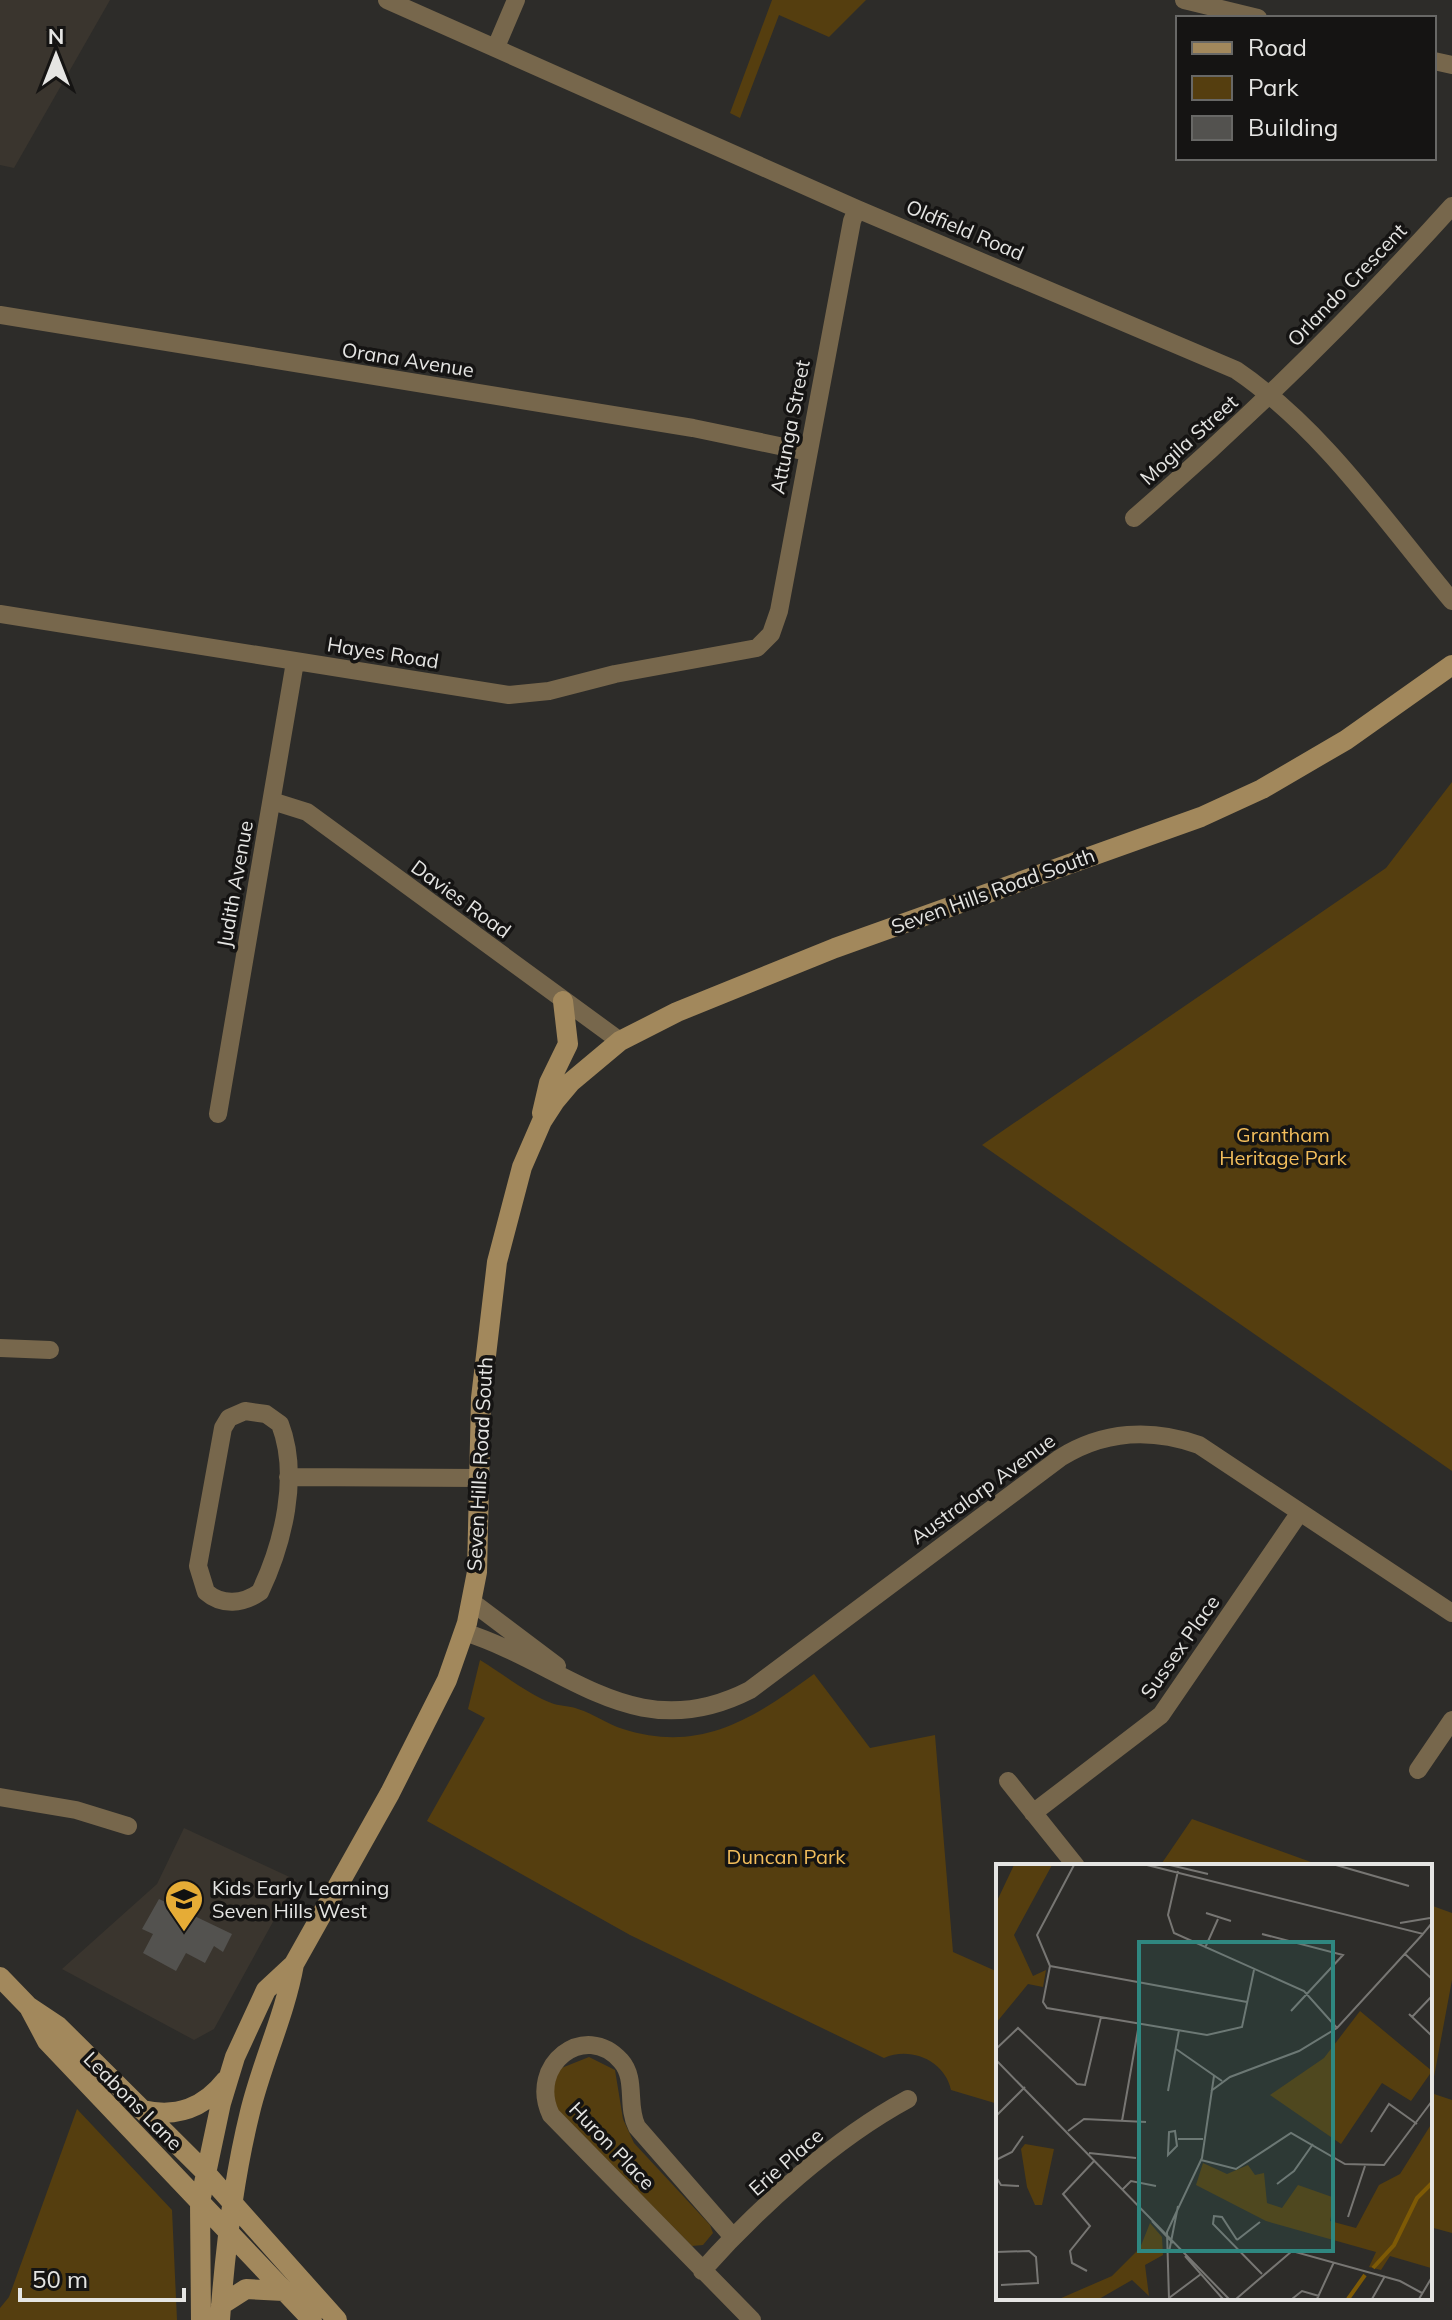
<svg xmlns="http://www.w3.org/2000/svg" width="1452" height="2320" viewBox="0 0 1452 2320" font-family="Mulish,sans-serif">
<style>
.built{fill:#3a352e}
.green{fill:#553e0f}
.building{fill:#53524f}
.lines{fill:none;stroke-linecap:round;stroke-linejoin:round}
.street{stroke:#77674c;stroke-width:18}
.secondary{stroke:#a2885c;stroke-width:20}
.labels{text-anchor:middle;stroke-width:7;stroke-linejoin:round;paint-order:stroke}
.street-label{font-size:20px;fill:#e5e5e3;stroke:#151413}
.park-label{font-size:20px;fill:#f3be5c;stroke:#151413}
.poi-label{font-size:20px;fill:#e5e5e3;stroke:#151413;text-anchor:start}
.inset-river{fill:none;stroke:#7e5a05;stroke-width:4}
.inset-road{fill:none;stroke:#777673;stroke-width:2}
.view{fill:#2f8780;fill-opacity:0.15;stroke:#2f8780;stroke-width:4}
.inset-edge{fill:none;stroke:#e5e5e3;stroke-width:4}
</style>
<rect width="100%" height="100%" fill="#2d2c29"/>
<path class="built" d="M0,0H110L14,168L0,165Z
M184,1828L296,1880L214,2029L194,2040L62,1969L157,1884Z"/>
<path class="green" d="M772,0H866L829,37L779,15L740,118L730,113Z
M1452,782V1471L982,1145L1386,868Z
M480,1660C503,1674 529,1695 554,1704C562,1706 571,1706 578,1709C594,1714 607,1724 623,1729C701,1754 754,1718 814,1674L870,1748L935,1735L953,1952L998,1972V2104L951,2090C945,2061 911,2046 884,2058L630,1935L427,1821L485,1718L468,1709Z
M1192,1819L1322,1866H1160Z
M1430,1905L1452,1913V1980L1431,2093L1452,2100V2233L1430,2227Z
M589,2057L615,2070L623,2119L634,2143L710,2225L713,2233L703,2245L692,2246L556,2109L552,2087L559,2069Z
M77,2109L172,2210L177,2320H0V2308L9,2297Z"/>
<path class="building" d="M159,1899L232,1934L223,1952L214,1946L205,1963L186,1953L176,1971L143,1953L153,1934L142,1929Z"/>
<g class="lines">
<path class="street" d="M387,0L857,209L1236,370C1323,429 1385,521 1452,601
M1184,0L1258,18
M496,47L516,0
M1434,61L1452,65
M0,315L693,428L808,452
M1134,518C1247,420 1352,317 1452,206
M0,614L509,695L549,691L615,674L757,648L771,634L779,611L852,221L857,209
M272,801L307,812L620,1041
M218,1114L295,662
M0,1348L50,1350
M245,1411L266,1414L280,1424C300,1476 283,1544 260,1592C243,1604 222,1606 206,1592L198,1566L223,1428L229,1418Z
M288,1477L480,1478
M472,1602L557,1666
M464,1632C568,1665 635,1749 750,1690L1060,1458C1103,1431 1151,1428 1199,1445L1452,1613
M1418,1770L1452,1720
M1008,1781L1076,1866
M0,1797L76,1810L128,1826
M1033,1813L1161,1715L1300,1512
M733,2237L637,2127C626,2106 637,2079 621,2061C585,2020 527,2065 551,2115L752,2320
M702,2271C758,2208 834,2139 908,2099"/>
<path class="secondary" d="M542,1113L549,1083L568,1044L563,1001
M0,1977L28,2006L58,2026L205,2172L337,2320
M30,2009L47,2041L312,2320
M142,2110C177,2118 204,2108 226,2080
M221,2305L246,2289L284,2291
M201,2320L200,2202L221,2103L235,2057L266,1990L294,1964L390,1793L447,1680L467,1623L477,1572L481,1398L497,1262L522,1167L542,1121L555,1101L571,1082L620,1041L677,1012L835,948L1201,817L1262,789L1346,740L1452,665
M220,2320C225,2250 233,2181 250,2112C262,2062 285,2015 294,1964"/>
</g>
<defs>
<symbol id="school-pin" viewBox="-11 -11 22 30"><path d="M0 17L-7.5 6A9.5 9.5 0 1 1 7.5 6Z" fill="#e6ac36" stroke="#151413"/><path d="M0-5L7-2L0 1L-7-2ZM-4 1L0 2.5L4 1V4Q0 6-4 4Z" fill="#111"/></symbol>
</defs>
<g fill-rule="evenodd">
<use href="#school-pin" x="162" y="1877" width="44" height="60"/>
</g>
<g class="labels">
<g class="street-label">
<text transform="translate(965 230) rotate(23)" y="7">Oldfield Road</text>
<text transform="translate(1347 285) rotate(-46)" y="7">Orlando Crescent</text>
<text transform="translate(408 360) rotate(9)" y="7">Orana Avenue</text>
<text transform="translate(790 427) rotate(-79)" y="7">Attunga Street</text>
<text transform="translate(1189 440) rotate(-42)" y="7">Mogila Street</text>
<text transform="translate(383 653) rotate(9)" y="7">Hayes Road</text>
<text transform="translate(235 884) rotate(-80)" y="7">Judith Avenue</text>
<text transform="translate(993 891) rotate(-20)" y="7">Seven Hills Road South</text>
<text transform="translate(461 899) rotate(36)" y="7">Davies Road</text>
<text transform="translate(480 1464) rotate(-87)" y="7">Seven Hills Road South</text>
<text transform="translate(983 1489) rotate(-36)" y="7">Australorp Avenue</text>
<text transform="translate(1180 1647) rotate(-55)" y="7">Sussex Place</text>
<text transform="translate(133 2101) rotate(45)" y="7">Leabons Lane</text>
<text transform="translate(612 2146) rotate(46)" y="7">Huron Place</text>
<text transform="translate(786 2162) rotate(-41)" y="7">Erie Place</text>
</g>
<g class="park-label">
<text x="1283" y="1142">Grantham<tspan x="1283" dy="23">Heritage Park</tspan></text>
<text x="786" y="1864">Duncan Park</text>
</g>
<g class="poi-label">
<text x="212" y="1895">Kids Early Learning<tspan x="212" dy="23">Seven Hills West</tspan></text>
</g>
</g>
<g transform="translate(996 1864)">
<rect width="436" height="436" fill="#2d2c29"/>
<path d="M18,1H56L18,71L37,112L50,106L47,123L32,120L0,159V39ZM364,147L436,207L415,237L386,219L345,280L274,231L328,194ZM436,259L435,404L394,392L385,406L373,403L380,388L270,357L200,321L207,299L231,310L252,301L259,311L268,309L271,339L286,344L302,321L339,334L334,357L360,364L383,321L404,310ZM29,280L58,285L46,341H39L31,323L25,285ZM154,359L166,373L167,391L149,401L153,432L136,416L103,435H63L116,412L144,384Z" fill="#553e0f"/>
<path class="inset-river" d="M377,404L398,381L421,334L436,319M352,435L369,411"/>
<path class="inset-road" d="M151,1L427,70L436,59M174,1L212,10M340,1L413,22M182,7L172,51L178,69L308,127L341,164M210,49L235,57M404,59L434,54M266,70L347,91L295,147M209,84L222,55M409,90L436,115M54,102L47,138L51,144L211,171L246,163L258,106M54,102L251,138M54,102L41,71L78,1M413,150L436,172M416,153L436,132M0,185L22,164L81,220L89,221L105,153M180,185L226,217M0,196L233,435M172,227L183,166M215,227L234,213L303,187L341,164L427,70M0,252L29,223M126,257L143,160M72,267L88,255L150,258M179,267L181,282L172,291L173,268ZM375,268L393,240L421,260M182,275H207M93,289L140,294M0,296L16,288L27,272M205,296L240,305L295,269L349,300L388,301L436,237M0,313L5,321L23,322M281,320L298,307L317,280M127,325L135,317L160,322M352,353L369,302M156,357L177,379M241,376L226,353L218,352L217,360L266,410M241,376L264,358M0,388L33,387L40,393L42,419L5,421M173,388L182,342M189,392L227,435M91,407L76,399L74,387L94,362L67,330L99,296M173,434L205,410M173,435L171,368L206,294L218,212M240,435L296,387L404,417L426,429M296,435L306,427L323,432M321,435L338,398M376,435L389,412M423,435L436,413"/>
<path class="view" d="M143,78H337V387H143Z"/>
<rect width="436" height="436" class="inset-edge"/>
</g>
<rect x="1176" y="16" width="260" height="144" fill="#151413" stroke="#686866" stroke-width="2"/>
<rect x="1192" y="42" width="40" height="12" fill="#a2885c" stroke="#686866" stroke-width="2"/>
<text x="1248" y="56" font-size="24" fill="#e5e5e3">Road</text>
<rect x="1192" y="76" width="40" height="24" fill="#553e0f" stroke="#686866" stroke-width="2"/>
<text x="1248" y="96" font-size="24" fill="#e5e5e3">Park</text>
<rect x="1192" y="116" width="40" height="24" fill="#53524f" stroke="#686866" stroke-width="2"/>
<text x="1248" y="136" font-size="24" fill="#e5e5e3">Building</text>
<g transform="translate(56 56)" stroke="#151413" stroke-width="6" paint-order="stroke">
<path d="M0-6L14 30L0 20L-14 30Z" fill="#e5e5e3"/>
<text y="-12" font-size="22" font-weight="bold" text-anchor="middle" fill="#e5e5e3">N</text>
</g>
<path d="M20 2288v12h164v-12" fill="none" stroke="#e5e5e3" stroke-width="4"/>
<text x="32" y="2288" font-size="24" fill="#e5e5e3" stroke="#151413" stroke-width="6" paint-order="stroke">50 m</text>
</svg>
